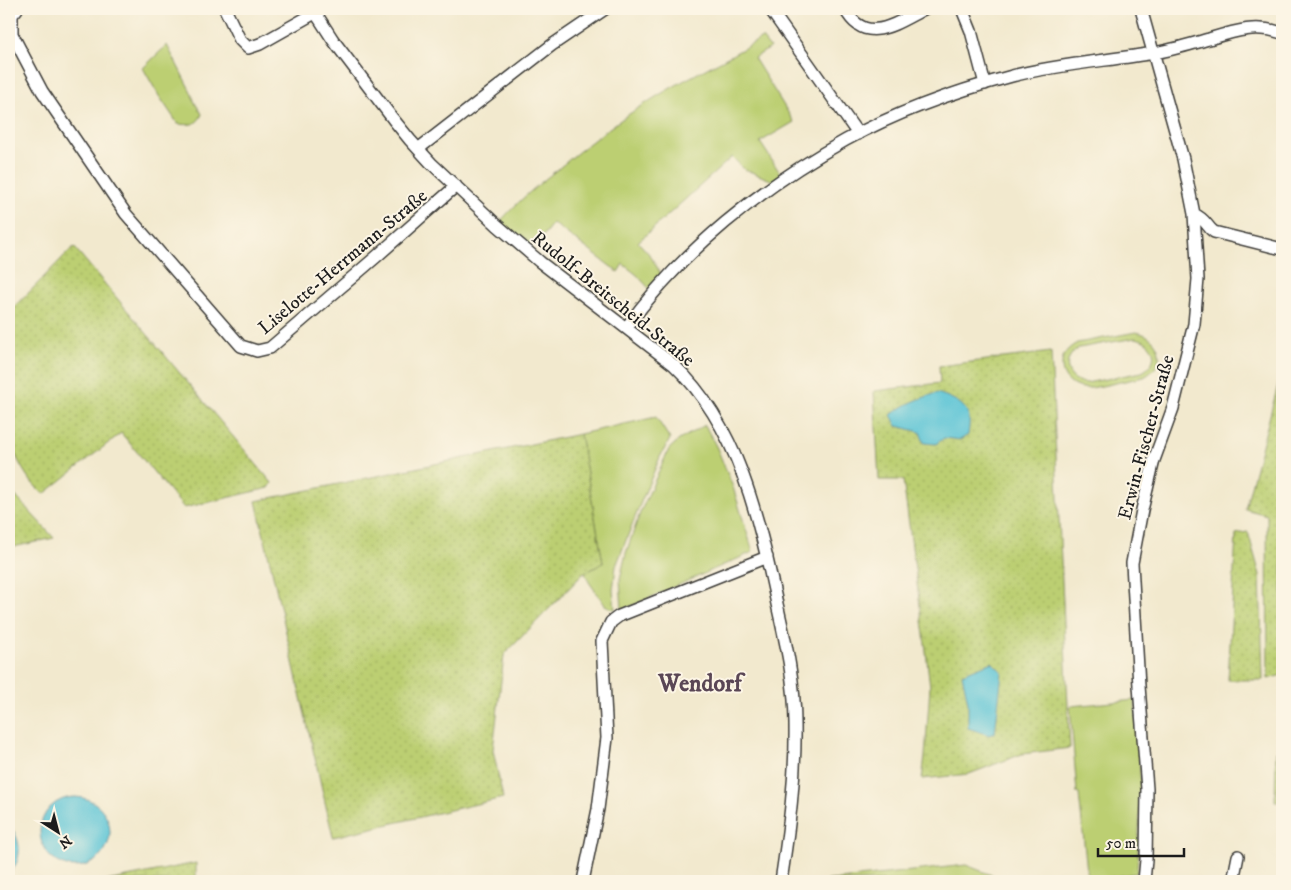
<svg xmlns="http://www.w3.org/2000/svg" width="1291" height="890" viewBox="0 0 1291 890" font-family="'IM FELL DW Pica',serif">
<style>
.green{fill:#bccf72;stroke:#6c7647;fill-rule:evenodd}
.garden{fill:url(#garden-dots);stroke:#6c7647}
.water{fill:#5bc4d6;stroke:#3c7079}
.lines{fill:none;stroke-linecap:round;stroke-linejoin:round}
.minor-casing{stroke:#3c3b37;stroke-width:14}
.minor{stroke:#fff;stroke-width:11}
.labels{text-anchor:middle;stroke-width:4;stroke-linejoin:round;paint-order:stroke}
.street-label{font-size:19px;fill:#1c1c1c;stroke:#fcf5e5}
.district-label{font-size:24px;font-weight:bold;fill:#5a4655;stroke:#fcf5e5}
</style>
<defs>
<pattern id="garden-dots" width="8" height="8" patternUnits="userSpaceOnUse" patternTransform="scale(1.25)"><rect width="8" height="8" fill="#bccf72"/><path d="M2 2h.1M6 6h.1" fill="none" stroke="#a1b162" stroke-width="1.8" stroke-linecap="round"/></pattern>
</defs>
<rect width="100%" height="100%" fill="#fcf5e5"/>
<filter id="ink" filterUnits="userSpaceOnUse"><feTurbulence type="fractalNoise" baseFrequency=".02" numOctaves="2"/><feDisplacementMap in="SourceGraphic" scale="10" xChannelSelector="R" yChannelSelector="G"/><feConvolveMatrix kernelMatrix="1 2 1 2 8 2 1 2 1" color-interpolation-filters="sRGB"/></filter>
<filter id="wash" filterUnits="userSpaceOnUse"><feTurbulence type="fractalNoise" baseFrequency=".0096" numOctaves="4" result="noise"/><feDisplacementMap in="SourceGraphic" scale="20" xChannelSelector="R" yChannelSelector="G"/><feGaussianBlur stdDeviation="1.12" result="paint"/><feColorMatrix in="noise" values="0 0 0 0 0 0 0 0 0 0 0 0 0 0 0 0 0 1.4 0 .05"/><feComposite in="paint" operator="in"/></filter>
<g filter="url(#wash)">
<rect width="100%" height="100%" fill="#f2e9ce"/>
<path class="green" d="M762,38L770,48L754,58L794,122L760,142L784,179L778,183L744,169L732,157L638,242L650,255L665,281L654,294L637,275L623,264L618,272L553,223L542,237L523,248L497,225C515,204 536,186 558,169C585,146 613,124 643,105C681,80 723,61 762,38Z
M167,45L191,92L195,103L202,114C197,126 189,125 178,124L159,96L143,68Z
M1136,332C1161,336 1169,364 1144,377C1130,380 1116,383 1102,386C1096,387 1089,389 1083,388C1070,387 1061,376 1062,364C1062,354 1068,348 1077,343ZM1135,338C1155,341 1161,362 1142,372L1086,383C1065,381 1061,358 1079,348Z
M656,417L670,439L660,457L641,502L616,566L613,590L615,610L605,605L589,582L585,573L603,563L580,434Z
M705,425L717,448L733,487L753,552L622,610L620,579L626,553L640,513L669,449L679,440Z
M1135,700L1141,788L1137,873L1088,881L1079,794L1077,793L1070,706Z
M966,865L1007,881H822Z"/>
<path class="garden" d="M74,247L272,483L269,488L184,508L121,433L44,494C27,482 17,459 9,440V320L14,308L67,253Z
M1051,352L1070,748L1022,754L969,774L922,779L925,756L930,687L925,643L903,480H879L874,391L940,383L939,366Z
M1282,370V675L1268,679L1267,515L1245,509Z
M580,434L603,563L583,574L504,655L493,750L503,798L333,837L256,501Z
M9,489L54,538L9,548Z
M1248,532L1260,575L1263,680H1228L1236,534Z
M1276,751H1282V801H1275Z
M196,863V881H107Z"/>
<path class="water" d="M937,393C946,396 961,401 966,410C971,417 969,427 968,435L960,440L944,438L936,444L924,443L920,432L897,426L891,415C906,403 919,399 937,393Z
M992,662L1002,672L995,733L989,735L968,728V703L962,674Z
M40 832a35 35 0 1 1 70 0a35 35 0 1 1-70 0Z
M9,825C22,840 23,859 9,874Z"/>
</g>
<g filter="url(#ink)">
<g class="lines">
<defs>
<path id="minor" d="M17,9L12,15V34L42,91L126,214L241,346L257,351L270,348L376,257L456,186
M225,9L240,40L248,48L260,44L315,13
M313,9L333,40L393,119L410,140L431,163L497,225L540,262L674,365C739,426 759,520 777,604C786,643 795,683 795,723C796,776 789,829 781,881
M770,9L858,134
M845,9C865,47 896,23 924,9
M962,9L971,31L985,84
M1141,9L1183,159L1194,214L1198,279L1194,324L1173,408L1154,460L1142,510L1132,563L1139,686L1147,789L1146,860L1144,881
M418,149L552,45L605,9
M1194,214C1207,220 1205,225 1214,232L1282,249
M626,328C681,251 763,186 846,140C897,112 956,91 1012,76C1058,64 1106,61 1154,53C1172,50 1191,44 1209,39C1235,31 1256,24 1282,33
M583,881L598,809L607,738L602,641L611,622L619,616L767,557
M1233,881L1238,856"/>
</defs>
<use href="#minor" class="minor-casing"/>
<use href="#minor" class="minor"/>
</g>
</g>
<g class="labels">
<g class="street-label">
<text transform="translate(342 261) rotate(-40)" y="7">Liselotte-Herrmann-Straße</text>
<text transform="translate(614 298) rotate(39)" y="7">Rudolf-Breitscheid-Straße</text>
<text transform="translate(1145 437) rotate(-75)" y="7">Erwin-Fischer-Straße</text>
</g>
<g class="district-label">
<text x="700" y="691">Wendorf</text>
</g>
</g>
<rect width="1291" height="890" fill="none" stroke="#fcf5e5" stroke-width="30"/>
<g transform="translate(58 832) rotate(144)" stroke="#fcf5e5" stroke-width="4" paint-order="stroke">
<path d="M0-4L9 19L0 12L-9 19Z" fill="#1c1c1c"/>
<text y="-8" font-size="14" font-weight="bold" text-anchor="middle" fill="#1c1c1c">N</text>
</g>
<path d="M1098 848v8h86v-8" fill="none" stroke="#1c1c1c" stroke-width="2.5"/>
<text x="1106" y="848" font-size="15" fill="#1c1c1c" stroke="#fcf5e5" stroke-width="4" paint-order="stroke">50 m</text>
</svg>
